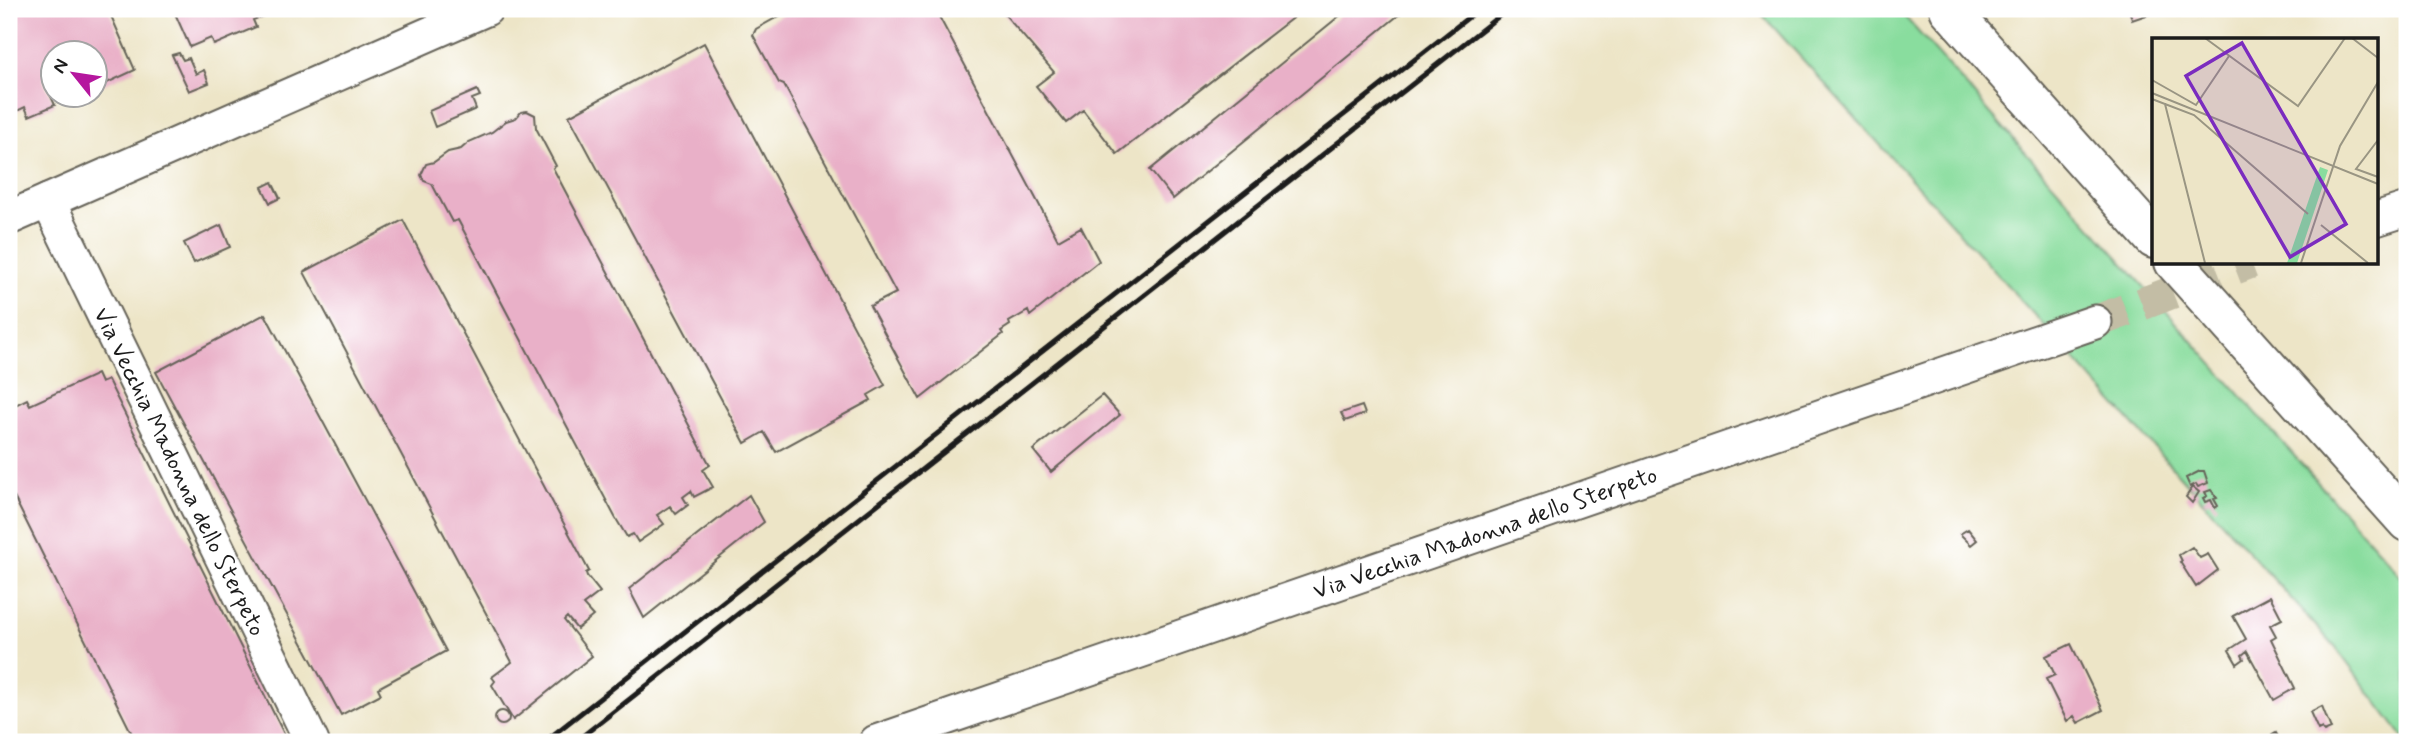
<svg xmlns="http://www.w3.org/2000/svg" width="2416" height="751" viewBox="0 0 2416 751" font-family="Mynerve,sans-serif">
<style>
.green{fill:#89dd9e;stroke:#527c5d;stroke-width:2}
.building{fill:#e9b0c8}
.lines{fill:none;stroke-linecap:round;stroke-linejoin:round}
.minor-tunnel{stroke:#c3bda5;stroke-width:33;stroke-dasharray:33 17;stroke-linecap:butt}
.minor-casing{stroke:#656258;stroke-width:37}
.tertiary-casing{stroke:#656258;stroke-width:42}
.minor{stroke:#fff;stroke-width:33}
.tertiary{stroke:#fff;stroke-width:38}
.rail{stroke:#1c1c1c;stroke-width:5}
.labels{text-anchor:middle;stroke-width:6;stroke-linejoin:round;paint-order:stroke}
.street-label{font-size:24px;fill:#1c1c1c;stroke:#fff}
.inset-road{fill:none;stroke:#999583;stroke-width:2}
.view{fill:#7b2cbf;fill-opacity:0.15;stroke:#7b2cbf;stroke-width:3.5}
.inset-edge{fill:none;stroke:#1c1c1c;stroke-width:3.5}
</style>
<rect width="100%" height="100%" fill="#fff"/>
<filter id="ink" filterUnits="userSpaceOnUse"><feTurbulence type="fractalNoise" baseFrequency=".0143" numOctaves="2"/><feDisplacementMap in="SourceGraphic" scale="14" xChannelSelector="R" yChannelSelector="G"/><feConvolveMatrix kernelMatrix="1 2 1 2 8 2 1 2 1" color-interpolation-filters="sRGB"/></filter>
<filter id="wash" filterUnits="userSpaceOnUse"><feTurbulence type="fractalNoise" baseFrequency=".00686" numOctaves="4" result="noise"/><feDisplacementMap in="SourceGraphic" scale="28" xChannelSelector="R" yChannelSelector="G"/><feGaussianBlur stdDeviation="1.57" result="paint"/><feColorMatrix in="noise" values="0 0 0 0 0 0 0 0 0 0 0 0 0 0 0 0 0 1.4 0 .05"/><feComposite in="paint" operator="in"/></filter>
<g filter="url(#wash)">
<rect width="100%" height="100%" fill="#ede5c7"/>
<path class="green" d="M1757,9H1898L2407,583V742L2335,647Z"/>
<g id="blocks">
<path class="building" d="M9,9H108L135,70L94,89V52H52V75L43,79L55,105L29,116L25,107L9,115Z
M173,9H273L274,12L253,20L256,27L214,45L211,38L190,47Z
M792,9H935L1058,240L1081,227L1099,261L1030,316L1028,311L1009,322L1010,325L1001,331L1003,334L920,399L870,306L896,293L784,85L779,83L753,35L756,29Z
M1000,9H1304L1117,154L1083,110L1066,123L1036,86L1054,72Z
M1348,9H1406L1173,199L1150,170Z
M2129,9H2164L2132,20Z
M704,43L885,385L868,395L871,400L776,452L764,432L745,443L569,116Z
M179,53L183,60L189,58L196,74L204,70L209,83L189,91L172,55Z
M477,90L480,96L472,99L476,109L435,127L429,111Z
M527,111L535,115L536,128L556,166L553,168L710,465L703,470L713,487L694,497L691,491L683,497L688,505L676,514L670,506L657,515L664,524L638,542L633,534L627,537L615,517L458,220L452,222L432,184L424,181L421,175L426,164L434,162L448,152L461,149L469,142L492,132L506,121L516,118L521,112Z
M272,182L280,198L270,203L262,187Z
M403,220L589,571L586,573L587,576L600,592L583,605L593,616L577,629L567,617L564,620L592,656L513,720L492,685L495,681L492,677L512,662L304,272Z
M221,225L230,247L194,263L184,243Z
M265,314L446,651L378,688L381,694L341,715L156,372Z
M97,374L101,383L108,380L288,742H136L9,487V408L27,399L30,405Z
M1102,395L1120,415L1051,472L1033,450Z
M1362,406L1365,414L1345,421L1341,413Z
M2200,471H2204L2208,483L2198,487L2196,484L2190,487L2186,478Z
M2193,487L2199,492L2192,503L2186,497Z
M2211,490L2217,498L2214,499L2218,506L2215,508L2211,500L2205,502L2203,498L2207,496L2205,492Z
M749,495L764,522L644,618L629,589Z
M1968,529L1977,540L1971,545L1960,534Z
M2192,547L2200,558L2208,554L2218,570L2196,587L2180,562L2182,561L2179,555Z
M2270,596L2282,619L2270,625L2276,636L2271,639L2295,688L2274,700L2247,651L2242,655L2244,659L2237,664L2229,650L2246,639L2233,616Z
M2071,644L2103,710L2078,723L2074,716L2067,721L2046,679L2055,675L2046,656Z
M2322,706L2331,729L2324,732L2322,728L2318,730L2310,712Z
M495 718a7 7 0 1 1 14 0a7 7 0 1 1-14 0Z
M2276,733L2281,742H2274L2271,736Z"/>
</g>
</g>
<g filter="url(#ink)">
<use href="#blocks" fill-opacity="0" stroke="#656258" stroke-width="2"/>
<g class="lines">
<path class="minor-tunnel" d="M2095,322L2251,262"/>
<defs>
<g id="minor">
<path id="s1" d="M48,201L312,742"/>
<path d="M9,218L486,9"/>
<path d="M2376,219L2407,209"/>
<path id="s2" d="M876,742L2095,322"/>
</g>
<path id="tertiary" d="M1949,9L2154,239
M2174,262L2407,522"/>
</defs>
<use href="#minor" class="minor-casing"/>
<use href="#tertiary" class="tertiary-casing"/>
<use href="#minor" class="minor"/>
<use href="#tertiary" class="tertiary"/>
<path class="rail" d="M544,742L1479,9
M575,742L1508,9"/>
</g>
</g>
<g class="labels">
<g class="street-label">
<text dy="8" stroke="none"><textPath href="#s1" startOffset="301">Via Vecchia Madonna dello Sterpeto</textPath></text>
<text dy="8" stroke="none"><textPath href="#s2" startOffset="644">Via Vecchia Madonna dello Sterpeto</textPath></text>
</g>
</g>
<g transform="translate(2152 38)">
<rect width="226" height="226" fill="#ede5c7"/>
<path d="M168,129L176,132L145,225H135Z" fill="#89dd9e"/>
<path class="inset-road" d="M53,0L146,68L193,0M200,0L226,20M0,42L44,67L77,18M0,55L226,146M0,61L13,66L53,225M13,66L42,77L156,176M226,102L204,131L226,139M169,187L216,225M149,225L188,108L226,44"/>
<path class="view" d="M90,5L194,186L138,219L34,38Z"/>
<rect width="226" height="226" class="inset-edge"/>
</g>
<rect width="2416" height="751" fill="none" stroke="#fff" stroke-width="35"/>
<g transform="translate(74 74) rotate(300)"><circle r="33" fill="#ffffff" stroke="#a4a4a4" stroke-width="2"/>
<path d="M0-5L12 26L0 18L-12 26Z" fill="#b5179e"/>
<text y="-10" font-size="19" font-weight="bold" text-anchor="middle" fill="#1c1c1c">N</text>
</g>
</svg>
